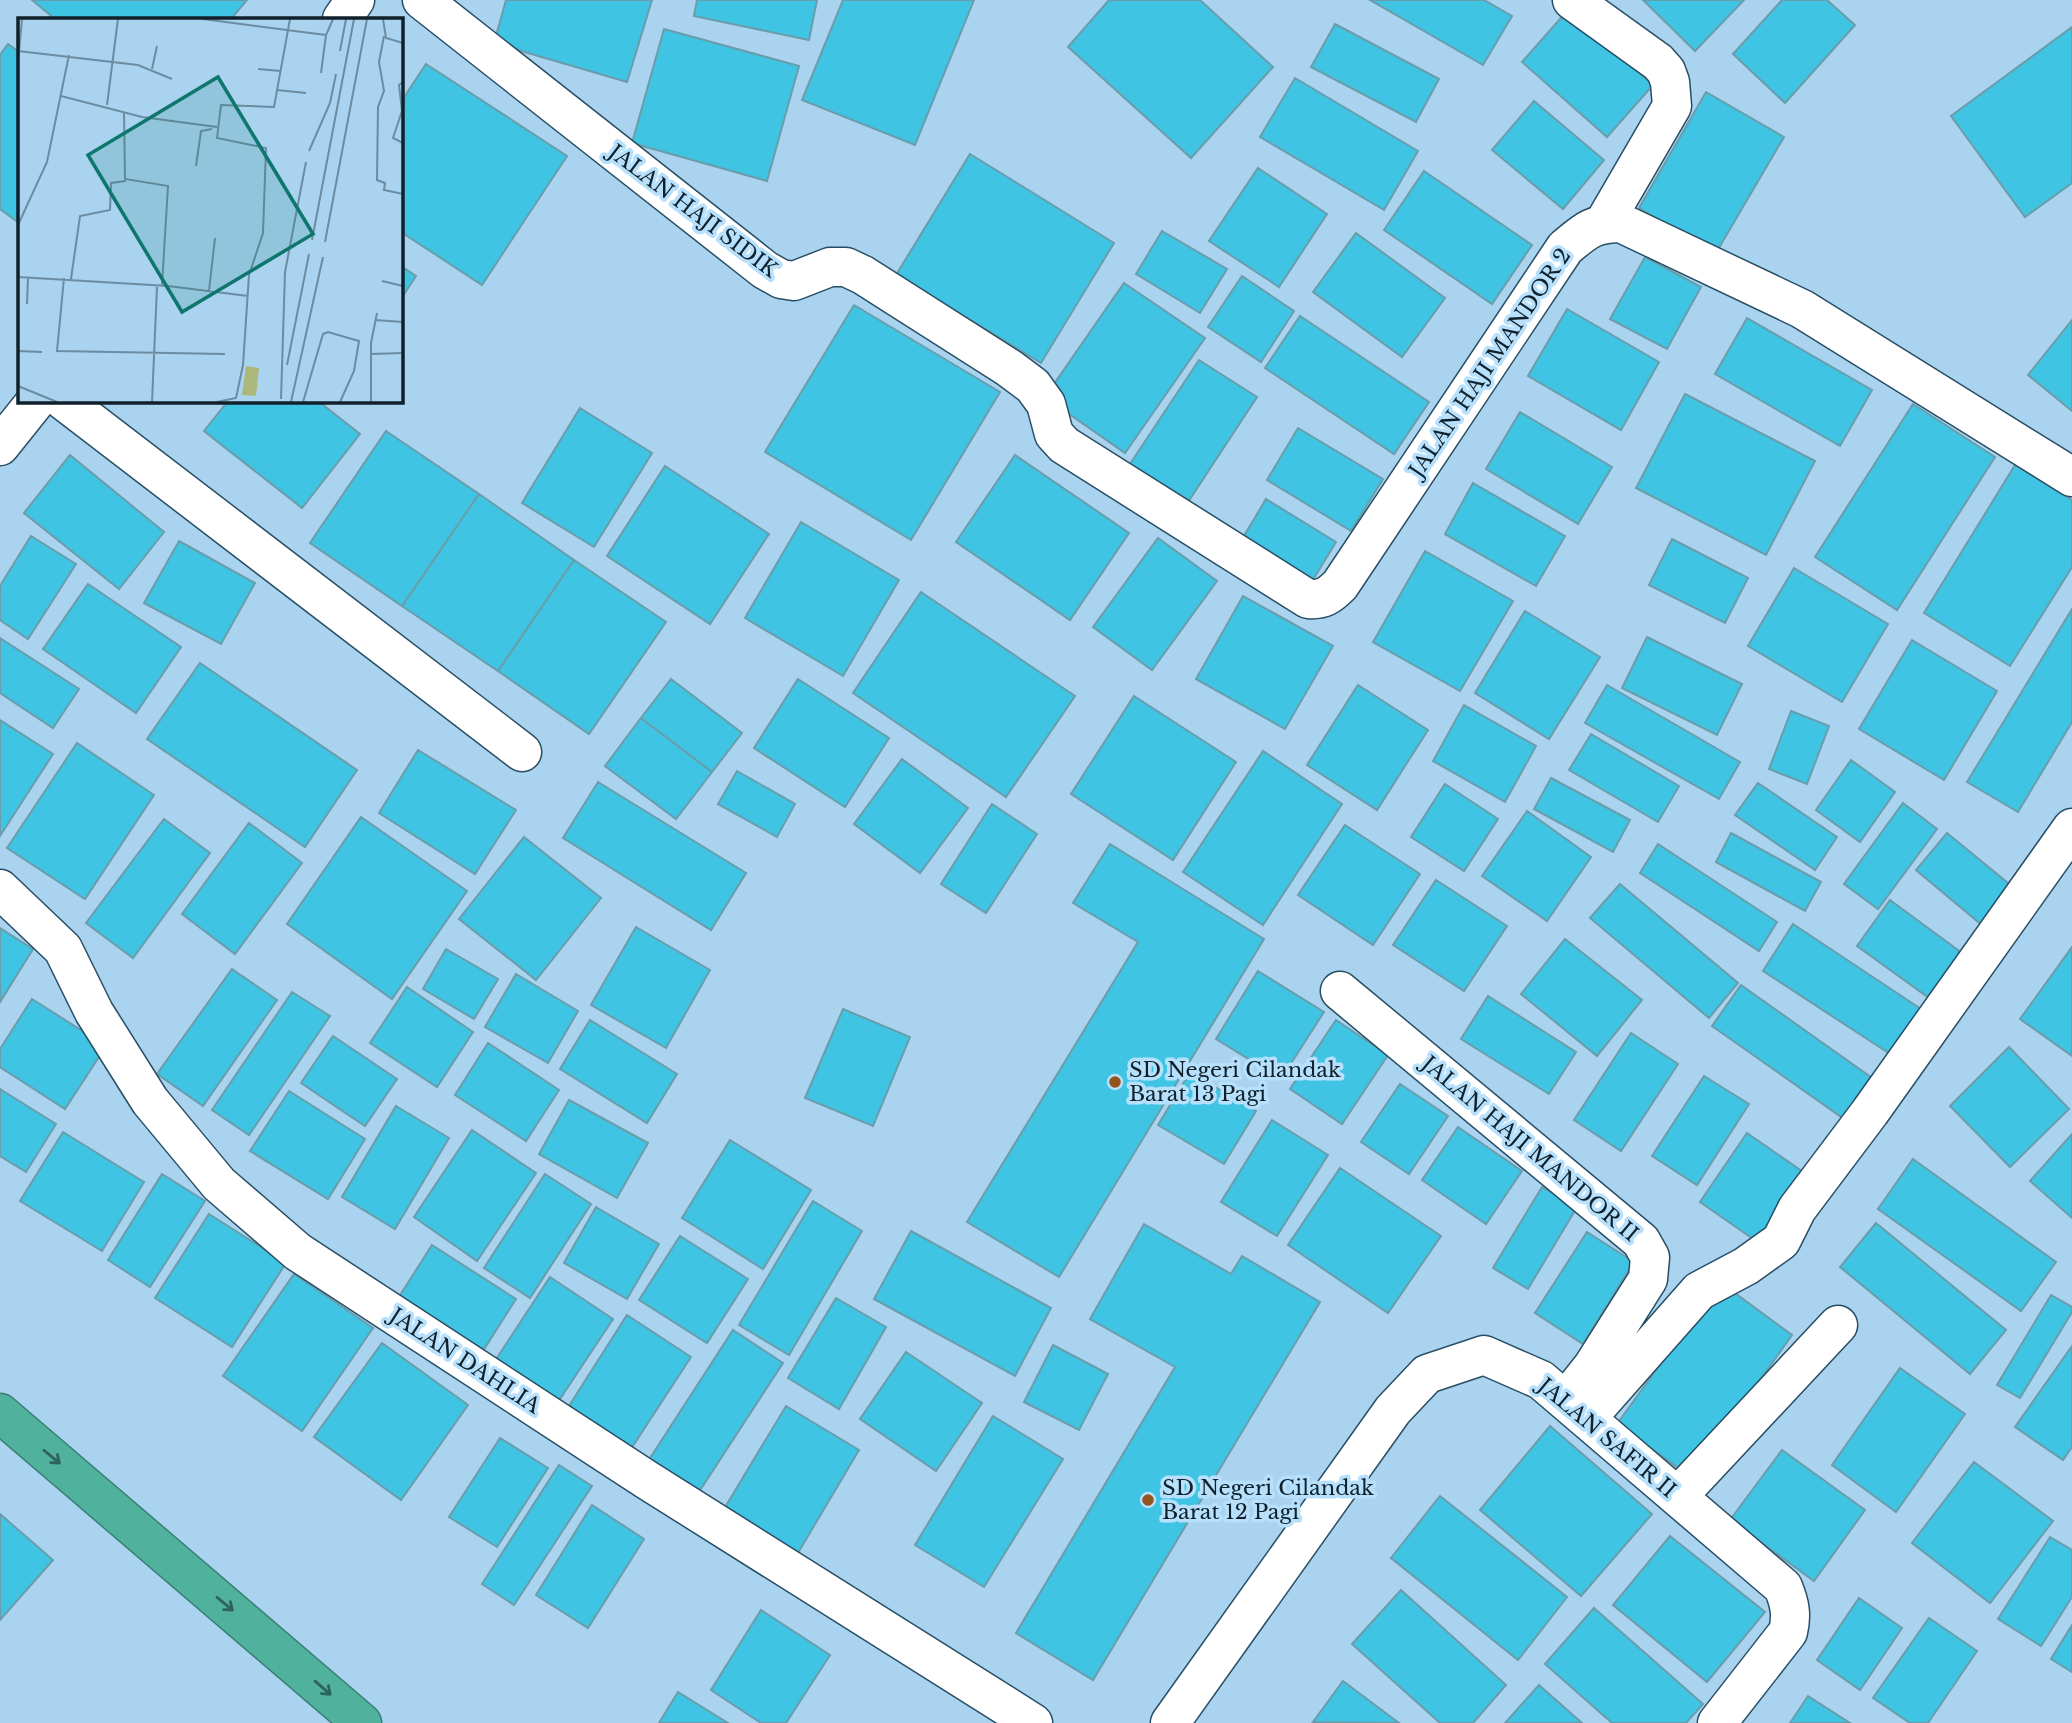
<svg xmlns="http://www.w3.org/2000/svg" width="2072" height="1723" viewBox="0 0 2072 1723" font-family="'Libre Baskerville',serif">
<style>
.building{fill:#40c4e3;stroke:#6a9dab;stroke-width:2}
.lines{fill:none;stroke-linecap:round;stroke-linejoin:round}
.minor-casing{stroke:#284e65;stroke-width:41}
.motorway-casing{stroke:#3a7f75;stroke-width:41}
.minor{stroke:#fff;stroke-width:38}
.motorway{stroke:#50b29d;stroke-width:38}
.oneway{stroke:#2d625e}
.poi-dot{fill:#93531c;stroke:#b6e0fc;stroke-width:2.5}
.labels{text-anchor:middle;stroke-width:7;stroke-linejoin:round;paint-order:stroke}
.street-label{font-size:21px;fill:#10212b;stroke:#b6e0fc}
.poi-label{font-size:21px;fill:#10212b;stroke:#b6e0fc;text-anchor:start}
.inset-road{fill:none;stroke:#6c8ca1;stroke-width:2}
.view{fill:#0f766e;fill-opacity:0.15;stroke:#0f766e;stroke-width:3.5}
.inset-edge{fill:none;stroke:#10212b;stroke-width:3.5}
</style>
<rect width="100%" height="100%" fill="#a9d3ef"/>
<path class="building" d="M32,0H247L231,19H55Z
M506,0H652L627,82L494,43Z
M697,0H817L809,40L694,16Z
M843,0H974L915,145L802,100Z
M1109,0H1200L1273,67L1191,158L1068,47Z
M1370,0H1484L1512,16L1483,65Z
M1643,0H1744L1695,51Z
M1782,0H1827L1855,25L1785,103L1733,54Z
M1568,10L1653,85L1607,137L1522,62Z
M1335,24L1439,79L1416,122L1311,67Z
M2072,27V183L2025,217L1951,116Z
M664,29L799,66L767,181L632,143Z
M8,44L19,52V223L0,209V55Z
M426,64L567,156L482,285L401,232V102Z
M1295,78L1418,151L1384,210L1260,137Z
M1706,92L1784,137L1716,253L1639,208Z
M1534,101L1604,160L1563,209L1492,150Z
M970,154L1114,243L1041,363L896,275Z
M1258,168L1327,214L1279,287L1209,241Z
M1424,171L1532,245L1492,304L1384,230Z
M1162,231L1227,269L1200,313L1136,274Z
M1356,233L1445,298L1402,357L1313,292Z
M1645,257L1701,287L1667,349L1610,319Z
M401,266L416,276L401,299Z
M1242,276L1294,311L1261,362L1208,327Z
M1124,283L1205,338L1125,453L1045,397Z
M854,305L1000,392L911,540L765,452Z
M1567,309L1659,362L1621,430L1528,376Z
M1300,316L1429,402L1394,454L1265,368Z
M1747,318L1872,390L1840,446L1715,374Z
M2072,320V411L2028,375Z
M1199,360L1257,397L1188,502L1130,464Z
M1685,394L1815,461L1766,555L1636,488Z
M228,401H318L360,434L302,508L204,431Z
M1913,404L1995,457L1897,610L1815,557Z
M580,408L652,453L594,547L522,503Z
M1520,412L1612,467L1578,524L1486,469Z
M1298,428L1383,479L1351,531L1267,480Z
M386,431L479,494L402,606L310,543Z
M70,455L164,532L119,589L24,513Z
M1015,455L1129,533L1070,620L956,542Z
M2015,465L2072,500V567L2010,666L1924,613Z
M665,466L769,534L710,624L607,556Z
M1473,483L1565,536L1536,586L1445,534Z
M479,494L574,560L498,671L402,606Z
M1266,499L1336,542L1308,588L1238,546Z
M801,522L899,580L843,676L745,618Z
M31,536L76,564L28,639L0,620V586Z
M1158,538L1217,581L1152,670L1093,627Z
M1672,539L1748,578L1725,623L1649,585Z
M179,541L255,583L221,644L144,603Z
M1425,551L1513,601L1460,691L1373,642Z
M574,560L666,622L589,734L498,671Z
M1794,568L1888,624L1842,702L1748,646Z
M88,584L181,647L136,713L43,649Z
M921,592L1075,696L1006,797L853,693Z
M1243,596L1333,646L1285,729L1196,679Z
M2072,609V722L2018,812L1967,782Z
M1525,611L1600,657L1549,739L1475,693Z
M1647,637L1742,684L1717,735L1622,688Z
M0,638L79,689L53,728L0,693Z
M1912,640L1997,691L1944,780L1859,729Z
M200,663L357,770L305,847L147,739Z
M671,679L742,733L712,772L641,718Z
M798,679L889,738L845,807L754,748Z
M1358,685L1428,730L1377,810L1307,765Z
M1607,685L1740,762L1719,799L1585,723Z
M1134,696L1236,762L1173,860L1071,794Z
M1464,705L1536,746L1505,802L1433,761Z
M1791,711L1829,726L1807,784L1769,769Z
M641,718L712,772L676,819L605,766Z
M0,720L53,754L0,836Z
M1591,734L1679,786L1658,822L1569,770Z
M77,743L154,795L85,899L7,848Z
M418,750L516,810L475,874L379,813Z
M1263,751L1342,804L1263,925L1183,872Z
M902,759L968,808L920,873L854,824Z
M1851,760L1895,792L1860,842L1816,810Z
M737,771L795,804L777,837L718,804Z
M1551,778L1630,820L1613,852L1534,809Z
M598,782L746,873L711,930L563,838Z
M1758,783L1837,837L1815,870L1735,815Z
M1445,784L1498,819L1464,871L1411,837Z
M1903,803L1937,829L1878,909L1844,884Z
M992,804L1037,834L986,913L941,884Z
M1527,811L1591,857L1547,921L1482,876Z
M361,817L467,891L392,999L287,924Z
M164,819L210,853L133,958L86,923Z
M249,823L302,863L235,954L182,914Z
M1345,825L1420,874L1373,945L1298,895Z
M1731,833L1821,882L1805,911L1716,862Z
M1947,833L2014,888L1983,926L1916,870Z
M524,837L601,898L536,980L459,919Z
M1110,844L1264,939L1059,1277L967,1222L1138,942L1073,903Z
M1658,844L1777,922L1759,951L1640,873Z
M1436,880L1507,926L1464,991L1393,945Z
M1620,884L1738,983L1709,1018L1590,918Z
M1890,900L1962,953L1929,998L1857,946Z
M1793,924L1921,1009L1890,1054L1763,971Z
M636,927L710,970L666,1048L591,1005Z
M0,928L33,949L0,1002Z
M1565,939L1642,1000L1597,1056L1521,994Z
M2072,947V1056L2020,1019Z
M446,949L498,979L474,1019L423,989Z
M232,969L277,1000L203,1106L157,1074Z
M1258,971L1324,1012L1281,1079L1216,1039Z
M516,974L578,1011L548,1063L485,1027Z
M1741,985L1882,1085L1854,1126L1712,1026Z
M407,987L473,1032L437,1087L370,1043Z
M292,992L330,1016L249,1135L212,1110Z
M1488,996L1576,1052L1549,1094L1461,1039Z
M32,999L106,1046L65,1109L0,1067V1049Z
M843,1009L910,1037L873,1126L805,1098Z
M590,1020L677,1074L647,1123L560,1069Z
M1336,1020L1388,1055L1342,1124L1290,1089Z
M1631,1033L1678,1064L1621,1151L1574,1120Z
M333,1036L397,1079L365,1126L301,1083Z
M488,1043L559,1090L526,1141L455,1095Z
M2009,1047L2069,1109L2010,1167L1950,1106Z
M1190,1072L1256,1111L1224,1164L1158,1125Z
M1704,1076L1749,1104L1697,1185L1652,1156Z
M1400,1084L1448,1116L1409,1174L1361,1142Z
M0,1089L56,1124L26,1172L0,1156Z
M289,1091L365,1139L328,1199L250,1151Z
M569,1100L648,1143L617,1198L539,1154Z
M396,1106L449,1138L395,1229L342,1197Z
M1272,1120L1328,1155L1277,1236L1221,1202Z
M1458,1127L1522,1171L1486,1224L1422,1180Z
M472,1130L536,1173L477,1261L414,1217Z
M63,1132L144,1182L102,1251L20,1201Z
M1747,1133L1809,1176L1762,1245L1700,1202Z
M2072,1134V1218L2030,1181Z
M730,1140L811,1190L763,1269L682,1218Z
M1913,1159L2056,1262L2021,1311L1878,1209Z
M1340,1168L1441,1236L1388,1313L1288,1245Z
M162,1174L205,1201L150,1287L108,1260Z
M545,1174L591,1204L530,1298L484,1268Z
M1542,1187L1577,1207L1528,1289L1493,1268Z
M813,1201L862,1231L789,1355L739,1325Z
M596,1207L659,1244L627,1299L564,1263Z
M209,1214L286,1263L232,1347L155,1298Z
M1876,1223L2006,1330L1970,1374L1840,1267Z
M1144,1224L1231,1274L1242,1256L1320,1302L1093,1680L1016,1633L1175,1367L1090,1319Z
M911,1231L1051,1308L1015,1376L874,1299Z
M1587,1232L1634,1262L1583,1344L1535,1313Z
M680,1236L748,1279L707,1343L639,1300Z
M432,1245L516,1299L474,1365L390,1311Z
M294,1274L373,1328L302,1431L223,1376Z
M550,1277L613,1319L554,1408L491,1367Z
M1720,1282L1792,1335L1691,1477L1617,1424Z
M2051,1295L2072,1307V1312L2020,1398L1997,1385Z
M836,1298L886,1327L839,1409L788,1378Z
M627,1315L691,1357L625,1458L562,1417Z
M733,1330L783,1363L693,1501L643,1469Z
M382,1343L468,1405L401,1500L314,1437Z
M1053,1345L1108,1374L1079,1430L1024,1402Z
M2072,1346V1447L2063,1460L2015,1427Z
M906,1352L982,1403L936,1471L860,1419Z
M1900,1368L1965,1414L1896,1512L1832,1465Z
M786,1406L859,1450L795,1558L721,1514Z
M993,1416L1063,1459L984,1587L915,1545Z
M1550,1426L1652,1514L1581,1596L1480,1510Z
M500,1438L548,1468L497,1547L449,1517Z
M1782,1450L1865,1510L1814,1581L1730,1520Z
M1974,1462L2053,1521L1990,1603L1912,1543Z
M559,1465L592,1486L514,1605L482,1584Z
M1440,1496L1567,1597L1518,1660L1391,1558Z
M592,1505L644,1539L588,1628L536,1595Z
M0,1514L53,1560L0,1620Z
M1670,1536L1765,1612L1707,1682L1613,1605Z
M2050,1537L2072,1550V1597L2041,1646L1998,1619Z
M1401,1590L1506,1685L1473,1723H1440L1352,1644Z
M1859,1598L1902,1628L1860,1690L1817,1660Z
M1594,1608L1703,1704L1686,1723H1612L1545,1664Z
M761,1610L830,1655L786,1723H761L711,1690Z
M1929,1618L1977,1651L1928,1723H1910L1873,1698Z
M2072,1625V1672L2051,1659Z
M1343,1681L1399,1723L1313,1722Z
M1539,1685L1582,1723H1505Z
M678,1692L728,1723H659Z
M1808,1696L1850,1723H1790Z"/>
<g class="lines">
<defs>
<path id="minor" d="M422,0L765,270L781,279L794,281L830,267H846L863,275L1009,368L1033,386L1046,404L1054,434L1064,445L1308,599C1323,600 1329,596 1340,585L1565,248C1585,231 1593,223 1621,223L1802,309L2072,477
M1572,0L1658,62L1666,71L1670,82L1672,106L1604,223
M342,19L355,0
M64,401L522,752
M0,446L36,401
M0,889L63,949L94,1012L150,1101L219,1184L298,1252L647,1480L1033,1723
M1340,991L1641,1241L1650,1257L1648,1279L1593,1366L1566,1400
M1587,1418L1699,1291L1746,1266L1781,1241L1797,1209L1870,1112L2072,828
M1678,1496L1838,1325
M1170,1723L1393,1410L1427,1374L1484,1355L1541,1380L1783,1587C1790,1604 1792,1615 1788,1632L1717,1723"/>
<path id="motorway" d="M0,1413L362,1723"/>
</defs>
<use href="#minor" class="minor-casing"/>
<use href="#motorway" class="motorway-casing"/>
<use href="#minor" class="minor"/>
<use href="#motorway" class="motorway"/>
</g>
<defs><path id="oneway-shaft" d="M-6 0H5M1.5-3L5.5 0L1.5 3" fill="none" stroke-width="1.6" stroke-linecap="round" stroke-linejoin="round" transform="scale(1.75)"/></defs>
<g class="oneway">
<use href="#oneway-shaft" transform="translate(52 1457) rotate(40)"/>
<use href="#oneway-shaft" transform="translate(225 1604) rotate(40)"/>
<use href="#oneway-shaft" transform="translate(323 1688) rotate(41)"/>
</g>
<g class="poi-dot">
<circle cx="1115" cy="1082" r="7"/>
<circle cx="1148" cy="1500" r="7"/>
</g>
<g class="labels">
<g class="street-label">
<text transform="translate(693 211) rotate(37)" y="7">JALAN HAJI SIDIK</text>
<text transform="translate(1490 363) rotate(-56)" y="7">JALAN HAJI MANDOR 2</text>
<text transform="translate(1530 1149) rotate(40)" y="7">JALAN HAJI MANDOR II</text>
<text transform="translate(465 1361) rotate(33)" y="7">JALAN DAHLIA</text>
<text transform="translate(1607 1438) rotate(40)" y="7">JALAN SAFIR II</text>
</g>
<g class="poi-label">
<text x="1129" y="1077">SD Negeri Cilandak<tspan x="1129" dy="24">Barat 13 Pagi</tspan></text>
<text x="1162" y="1495">SD Negeri Cilandak<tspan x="1162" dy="24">Barat 12 Pagi</tspan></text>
</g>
</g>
<g transform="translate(18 18)">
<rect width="385" height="385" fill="#a9d3ef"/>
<path d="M228,348L241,350L238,378L224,377Z" fill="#acb879"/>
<path class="inset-road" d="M185,1L308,17M365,1L368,20L385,25M366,18L361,44L366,73L360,89L359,162L367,165L366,172L385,176M0,33L120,47L154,61M322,33L328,1M0,44L4,1M134,51L139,28M240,51L263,53M303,55L308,17L315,1M385,64L381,67L384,93L375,120L385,125M259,72L288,75M43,78L124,99L199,109M89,87L100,1M106,94L107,161L150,168L144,267M291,133L312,85L318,56M178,148L183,113L194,111M0,207L29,144L51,37M294,222L336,1M307,224L349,1M0,259L150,268L230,278M46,260L39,333L207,336M53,261L62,198L92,192L93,165L108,163M364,263L385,268M191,273L197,220M9,286L10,260M357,302L385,304M0,333L24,334M353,336L385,335M269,347L291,236M0,368L39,384M263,381L267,254L288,144M134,384L139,269M199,384L218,380L225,347L231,257L245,215L248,130L199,120L203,87L256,89L272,1M273,384L305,239M285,384L305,316L310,314L341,323L336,353L322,384M353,384V325L359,295"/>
<path class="view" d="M200,59L295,216L164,294L70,137Z"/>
<rect width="385" height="385" class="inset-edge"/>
</g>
</svg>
